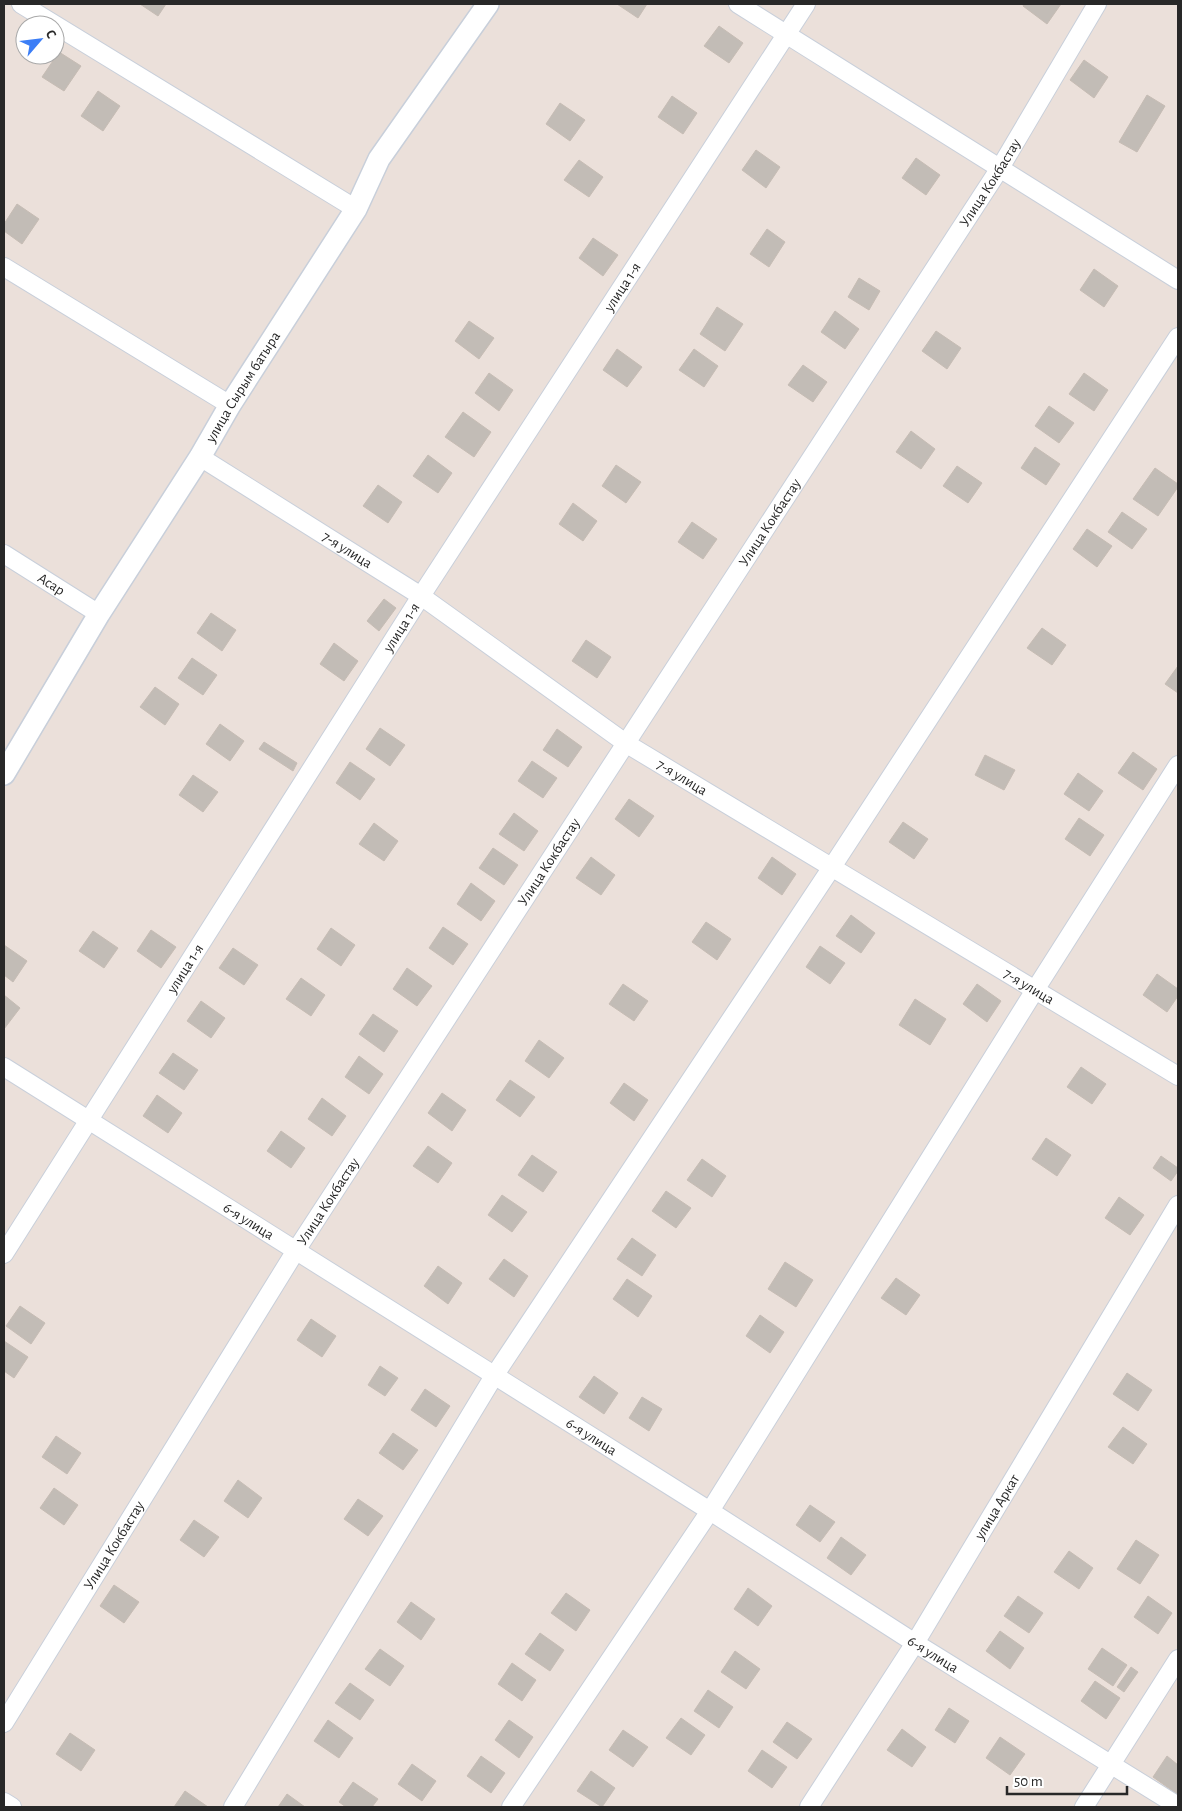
<svg xmlns="http://www.w3.org/2000/svg" width="1182" height="1811" viewBox="0 0 1182 1811" font-family="'Alegreya Sans',sans-serif">
<style>
.building{fill:#c2bcb6;stroke:#c6bcb4}
.lines{fill:none;stroke-linecap:round;stroke-linejoin:round}
.minor-casing{stroke:#c8cfda;stroke-width:20}
.tertiary-casing{stroke:#c8cfda;stroke-width:24}
.minor{stroke:#fff;stroke-width:18}
.tertiary{stroke:#fff;stroke-width:21}
.labels{text-anchor:middle;stroke-width:5;stroke-linejoin:round;paint-order:stroke}
.street-label{font-size:15px;fill:#282828;stroke:#fff}
</style>
<rect width="100%" height="100%" fill="#ebe0da"/>
<path class="building" d="M140,4H166L158,16Z
M617,4H647L638,18Z
M1024,4H1061L1047,24L1023,6Z
M719,26L743,43L729,63L704,46Z
M59,52L81,66L64,91L42,77Z
M1084,60L1108,77L1094,98L1070,80Z
M98,91L120,106L103,131L81,116Z
M1147,95L1165,106L1137,152L1119,142Z
M672,96L697,113L683,134L658,117Z
M560,103L585,120L570,141L546,124Z
M756,150L780,167L766,188L742,170Z
M916,158L940,175L926,195L902,178Z
M579,160L603,177L589,197L564,180Z
M17,204L39,219L22,244L4,231V224Z
M767,229L785,242L769,267L750,254Z
M593,238L618,255L603,276L579,258Z
M1094,269L1118,286L1104,307L1080,290Z
M859,278L880,291L869,310L848,297Z
M717,307L743,324L725,351L700,334Z
M835,311L859,329L845,349L821,332Z
M469,321L494,338L479,359L455,341Z
M936,331L961,348L947,369L922,351Z
M617,349L642,367L627,387L603,370Z
M694,349L718,366L704,387L679,370Z
M803,365L827,382L813,402L788,385Z
M489,373L513,390L499,411L475,393Z
M1084,373L1108,390L1094,411L1069,394Z
M1049,406L1074,423L1059,443L1035,426Z
M463,412L491,432L474,457L445,437Z
M911,431L935,449L921,469L896,452Z
M1035,447L1060,464L1046,485L1021,468Z
M428,455L452,473L438,493L413,476Z
M616,465L641,482L626,503L602,486Z
M957,466L982,483L968,503L943,486Z
M1155,468L1178,484V487L1158,516L1133,499Z
M378,485L402,502L388,523L363,506Z
M573,503L597,521L583,541L559,524Z
M1122,512L1147,529L1132,549L1108,532Z
M692,522L717,539L703,559L678,542Z
M1087,529L1112,546L1097,567L1073,549Z
M384,599L396,608L379,631L367,621Z
M211,613L236,630L222,651L197,633Z
M1042,628L1066,645L1052,665L1027,648Z
M586,640L611,657L597,678L572,661Z
M334,643L358,661L344,681L320,664Z
M192,658L217,675L203,695L178,678Z
M1178,666V693L1165,684Z
M155,687L179,704L165,725L140,707Z
M220,724L244,741L230,761L206,744Z
M380,728L405,745L390,766L366,749Z
M557,729L582,747L568,767L543,750Z
M264,742L297,763L293,771L259,749Z
M1133,752L1157,769L1143,790L1118,773Z
M985,755L1015,770L1004,790L975,775Z
M532,761L557,778L543,798L518,781Z
M350,762L375,779L360,800L336,783Z
M1078,773L1103,791L1089,811L1064,794Z
M193,775L218,792L203,812L179,795Z
M629,799L654,816L639,837L615,819Z
M514,813L538,831L524,851L499,834Z
M1079,818L1104,835L1090,856L1065,839Z
M903,822L928,839L914,859L889,842Z
M374,823L398,841L384,861L359,844Z
M493,848L518,865L504,885L479,868Z
M591,857L615,875L601,895L576,878Z
M772,857L796,874L782,895L758,878Z
M471,883L495,901L481,921L457,904Z
M851,915L875,933L861,953L836,936Z
M706,922L731,939L717,960L692,942Z
M443,927L468,944L453,965L429,948Z
M331,928L355,945L341,966L317,949Z
M151,930L176,947L161,968L137,951Z
M93,931L118,948L104,968L79,951Z
M4,945L27,961L13,982L4,975Z
M820,946L845,963L830,984L806,967Z
M233,948L258,965L244,985L219,968Z
M407,968L432,986L417,1006L393,989Z
M1157,974L1178,989V996L1167,1012L1143,995Z
M301,978L325,995L311,1016L286,999Z
M623,984L648,1001L634,1021L609,1004Z
M977,984L1001,1001L987,1022L963,1004Z
M4,995L20,1008L4,1029Z
M915,999L946,1019L930,1045L899,1025Z
M201,1001L225,1018L211,1038L187,1021Z
M373,1014L398,1031L384,1052L359,1034Z
M539,1040L564,1058L549,1078L525,1061Z
M173,1053L198,1070L184,1090L159,1073Z
M359,1056L383,1074L369,1094L345,1077Z
M1081,1067L1106,1084L1092,1104L1067,1087Z
M510,1080L535,1097L520,1117L496,1100Z
M624,1083L648,1100L634,1121L610,1103Z
M442,1093L466,1110L452,1131L428,1113Z
M157,1095L182,1113L168,1133L143,1116Z
M322,1098L346,1116L332,1136L308,1119Z
M281,1131L305,1148L291,1168L267,1151Z
M1046,1138L1071,1155L1057,1176L1032,1159Z
M428,1146L452,1163L438,1183L413,1166Z
M532,1155L557,1172L543,1192L518,1175Z
M1161,1156L1178,1168V1171L1171,1181L1153,1168Z
M702,1159L726,1176L712,1197L687,1180Z
M666,1191L691,1208L676,1228L652,1211Z
M502,1195L527,1212L512,1232L488,1215Z
M1119,1197L1144,1215L1130,1235L1105,1218Z
M632,1238L656,1255L642,1276L617,1259Z
M504,1259L528,1276L514,1297L489,1279Z
M785,1262L813,1280L796,1307L768,1289Z
M438,1266L462,1283L448,1304L424,1286Z
M896,1278L920,1295L906,1315L881,1298Z
M627,1279L652,1296L638,1317L613,1299Z
M20,1306L45,1323L31,1344L6,1326Z
M760,1315L784,1332L770,1353L746,1336Z
M311,1319L336,1336L322,1357L297,1340Z
M4,1341L28,1357L14,1378L4,1371Z
M380,1366L398,1378L385,1396L368,1385Z
M1127,1373L1152,1390L1138,1411L1113,1394Z
M594,1376L618,1393L604,1414L579,1397Z
M425,1389L450,1406L436,1427L411,1410Z
M642,1397L662,1409L649,1431L629,1418Z
M1123,1427L1147,1444L1133,1464L1108,1447Z
M393,1433L418,1450L403,1470L379,1453Z
M56,1436L81,1453L67,1474L42,1457Z
M238,1480L262,1498L248,1518L224,1501Z
M54,1488L78,1505L64,1525L40,1508Z
M358,1499L383,1516L368,1536L344,1519Z
M810,1505L835,1522L820,1542L796,1525Z
M194,1520L219,1537L204,1557L180,1540Z
M841,1537L866,1555L851,1575L827,1558Z
M1136,1540L1159,1555L1140,1584L1117,1569Z
M1069,1551L1093,1568L1079,1589L1054,1572Z
M114,1585L139,1602L124,1623L100,1606Z
M748,1588L772,1606L758,1626L734,1609Z
M566,1593L590,1610L576,1631L551,1613Z
M1018,1596L1043,1613L1029,1633L1004,1616Z
M1148,1596L1172,1613L1158,1634L1134,1617Z
M411,1602L435,1619L421,1640L397,1622Z
M1000,1631L1024,1648L1010,1669L986,1651Z
M540,1633L564,1650L550,1671L525,1654Z
M1102,1648L1127,1665L1113,1686L1088,1669Z
M380,1649L404,1666L390,1686L365,1669Z
M735,1651L760,1669L746,1689L721,1672Z
M512,1663L536,1680L522,1701L498,1684Z
M1131,1667L1138,1672L1124,1692L1117,1687Z
M1095,1681L1120,1698L1106,1719L1081,1701Z
M350,1683L374,1700L360,1720L335,1703Z
M708,1690L733,1707L719,1728L694,1711Z
M949,1708L969,1721L955,1743L935,1730Z
M681,1718L705,1735L691,1755L666,1738Z
M328,1720L353,1738L339,1758L314,1741Z
M509,1720L533,1737L519,1758L495,1740Z
M787,1722L812,1739L797,1759L773,1742Z
M902,1729L926,1747L912,1767L887,1750Z
M623,1730L648,1747L633,1767L609,1750Z
M70,1733L95,1750L81,1771L56,1754Z
M1000,1737L1025,1754L1010,1775L986,1758Z
M762,1750L787,1767L772,1788L748,1771Z
M481,1756L505,1773L491,1793L467,1776Z
M1167,1756L1178,1765L1177,1794L1153,1777Z
M412,1764L436,1781L422,1801L398,1784Z
M591,1771L615,1788L602,1807L577,1791Z
M353,1782L378,1799L372,1807H346L339,1802Z
M185,1791L208,1807H174Z
M287,1794L305,1807H278Z"/>
<g class="lines">
<defs>
<g id="minor">
<path d="M21,4L356,209"/>
<path d="M738,4L1178,280"/>
<path d="M4,267L230,405"/>
<path id="s1" d="M200,457L421,596L627,744L1178,1076"/>
<path id="s2" d="M4,554L99,614"/>
<path id="s3" d="M4,1067L710,1511L915,1643L1178,1806"/>
<path id="s4" d="M4,1254L421,596L806,4"/>
<path id="s5" d="M4,1723L295,1252L1000,168L1097,4"/>
<path d="M4,1802L12,1807"/>
<path d="M233,1807L494,1376L832,867L1178,337"/>
<path d="M511,1807L710,1511L1035,990L1178,765"/>
<path id="s6" d="M809,1807L915,1643L1178,1205"/>
<path d="M1084,1807L1178,1659"/>
</g>
<g id="tertiary">
<path id="s7" d="M4,774L99,614L200,457L230,405L356,209L379,159L488,4"/>
</g>
</defs>
<use href="#minor" class="minor-casing"/>
<use href="#tertiary" class="tertiary-casing"/>
<use href="#minor" class="minor"/>
<use href="#tertiary" class="tertiary"/>
</g>
<g class="labels">
<g class="street-label">
<text dy="5" stroke="none"><textPath href="#s5" startOffset="1829">Улица Кокбастау</textPath></text>
<text dy="5" stroke="none"><textPath href="#s4" startOffset="1148">улица 1-я</textPath></text>
<text dy="5" stroke="none"><textPath href="#s7" startOffset="455">улица Сырым батыра</textPath></text>
<text dy="5" stroke="none"><textPath href="#s5" startOffset="1424">Улица Кокбастау</textPath></text>
<text dy="5" stroke="none"><textPath href="#s1" startOffset="174">7-я улица</textPath></text>
<text dy="5" stroke="none"><textPath href="#s2" startOffset="56">Асар</textPath></text>
<text dy="5" stroke="none"><textPath href="#s4" startOffset="742">улица 1-я</textPath></text>
<text dy="5" stroke="none"><textPath href="#s1" startOffset="579">7-я улица</textPath></text>
<text dy="5" stroke="none"><textPath href="#s5" startOffset="1019">Улица Кокбастау</textPath></text>
<text dy="5" stroke="none"><textPath href="#s4" startOffset="338">улица 1-я</textPath></text>
<text dy="5" stroke="none"><textPath href="#s1" startOffset="984">7-я улица</textPath></text>
<text dy="5" stroke="none"><textPath href="#s5" startOffset="614">Улица Кокбастау</textPath></text>
<text dy="5" stroke="none"><textPath href="#s3" startOffset="289">6-я улица</textPath></text>
<text dy="5" stroke="none"><textPath href="#s3" startOffset="694">6-я улица</textPath></text>
<text dy="5" stroke="none"><textPath href="#s6" startOffset="354">улица Аркат</textPath></text>
<text dy="5" stroke="none"><textPath href="#s5" startOffset="209">Улица Кокбастау</textPath></text>
<text dy="5" stroke="none"><textPath href="#s3" startOffset="1099">6-я улица</textPath></text>
</g>
</g>
<rect width="1182" height="1811" fill="none" stroke="#282828" stroke-width="10"/>
<g transform="translate(40 40) rotate(62)"><circle r="24" fill="#ffffff" stroke="#a9a9a9"/>
<path d="M0-4L9 19L0 12L-9 19Z" fill="#3c7ef6"/>
<text y="-8" font-size="14" font-weight="bold" text-anchor="middle" fill="#282828">С</text>
</g>
<path d="M1007 1786v8h120v-8" fill="none" stroke="#282828" stroke-width="2.5"/>
<text x="1014" y="1786" font-size="15" fill="#282828" stroke="#ffffff" stroke-width="4" paint-order="stroke">50 m</text>
</svg>
